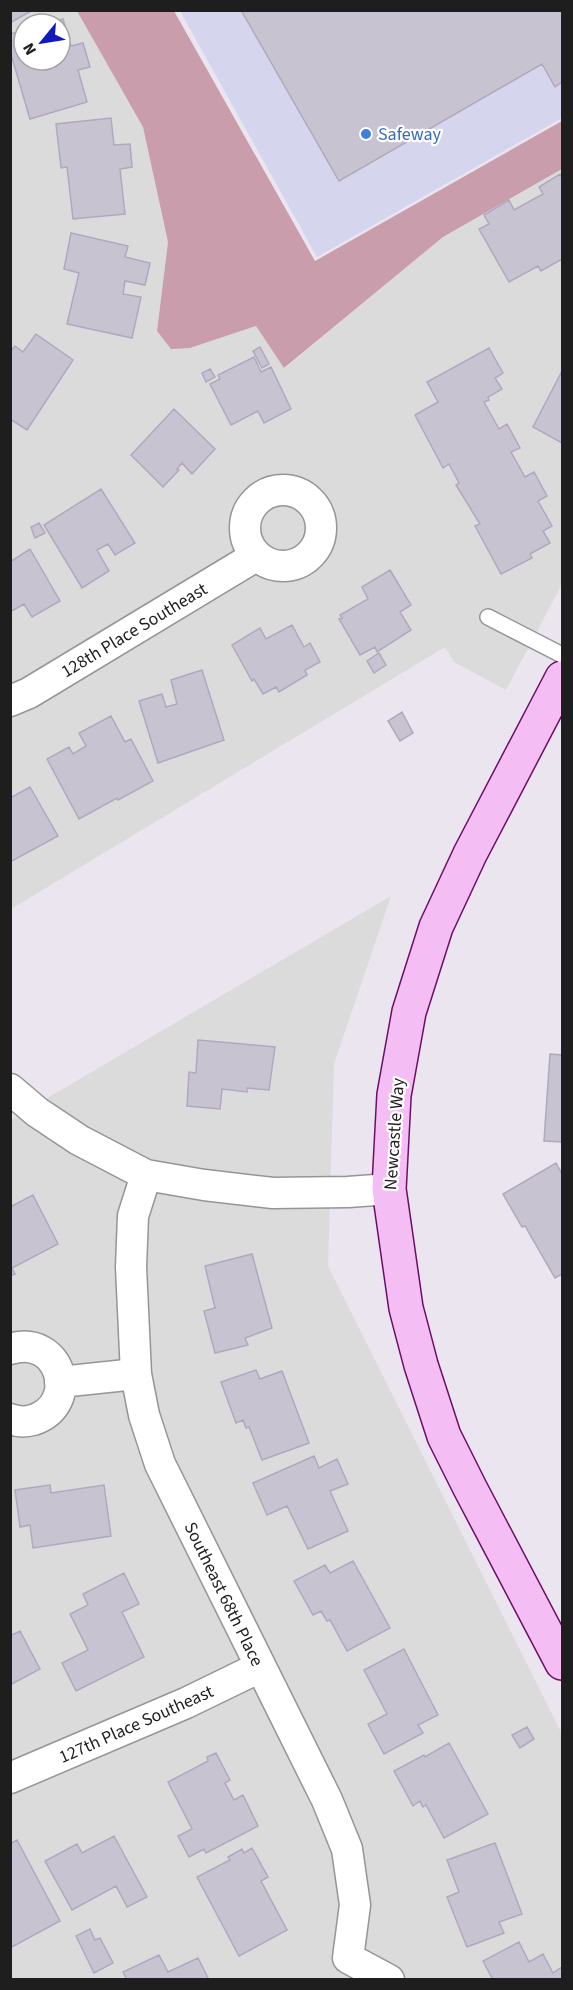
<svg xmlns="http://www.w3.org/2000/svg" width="573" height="1990" viewBox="0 0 573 1990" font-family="'Source Sans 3',sans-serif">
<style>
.residential{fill:#dbdbdc;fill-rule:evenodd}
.commercial{fill:#d5d5ed}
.forest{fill:#ca9dac}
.building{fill:#c8c3d0;stroke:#b1a8be;stroke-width:1.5}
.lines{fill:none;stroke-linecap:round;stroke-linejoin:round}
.service-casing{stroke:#959595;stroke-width:18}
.minor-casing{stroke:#959595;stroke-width:33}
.secondary-casing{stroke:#6c0e67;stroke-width:36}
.service{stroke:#fff;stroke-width:15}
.minor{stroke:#fff;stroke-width:30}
.secondary{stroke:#f4bdf4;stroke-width:33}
.shop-dot{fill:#3f7fe0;stroke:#fff;stroke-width:2}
.labels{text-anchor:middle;stroke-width:4.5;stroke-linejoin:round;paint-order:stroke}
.shop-label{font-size:18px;fill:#366cbe;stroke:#fff;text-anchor:start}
.street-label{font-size:18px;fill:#1e1e1e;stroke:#fff}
</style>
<rect width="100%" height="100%" fill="#eae5ee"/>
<path class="residential" d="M11,11H77L143,126L168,242L157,331L190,348L256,326L285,368L443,237L562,169V584L506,690L454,662L445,647L11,909ZM24,24H60V60H24Z
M391,896L334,1064L328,1266L562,1734V1979H11L10,1120Z"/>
<path class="commercial" d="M180,11H562V118L317,257Z"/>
<path class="forest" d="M77,11H174L315,261L562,121V169L443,237L284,368L256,326L190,348L171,349L157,331L168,242L143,127Z"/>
<path class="building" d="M10,10H33L10,23Z
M241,10H562V82L555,87L542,64L339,181Z
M63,19L71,46L83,43L90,67L78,70L87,102L30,119L10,51V34L24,30V60H60V24H45Z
M111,118L114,145L130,144L132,167L120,169L125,214L73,219L67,167L61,168L56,124Z
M560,174L562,178V259L541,271L538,266L509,282L479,229L489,224L484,215L509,200L514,210L543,194L539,187Z
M71,233L128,246L125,257L150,263L145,285L125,281L123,294L141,297L132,338L67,324L79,273L64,269Z
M36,334L73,360L27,430L10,419V352L15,346L23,352Z
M260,347L269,364L262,368L253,351Z
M489,348L503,373L495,378L502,389L488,397L489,400L484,402L499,429L507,424L520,448L511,452L525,477L534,472L547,496L538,501L552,526L543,531L550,543L530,554L532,558L501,574L475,526L480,524L456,485L459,483L449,464L443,468L415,415L438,402L427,382Z
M254,357L261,372L271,367L291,409L264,423L258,411L231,425L210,384L220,379L218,375Z
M210,369L215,377L206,382L202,373Z
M562,371V443L533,427Z
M174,409L215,449L192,474L182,463L177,469L179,470L163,487L131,455Z
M101,489L135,543L115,555L108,544L97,550L109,571L82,588L44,525Z
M39,523L45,533L35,538L31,527Z
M30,549L60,601L32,617L24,604L10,612V562Z
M390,570L411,605L400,612L411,630L377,652L375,647L360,655L339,619L342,618L340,615L368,599L362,587Z
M292,625L304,647L310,643L320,662L305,670L307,675L279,692L276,687L263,694L254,679L252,681L232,645L260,628L266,639Z
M379,653L386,665L374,673L367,661Z
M202,670L224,740L158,763L139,701L162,694L166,707L177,704L171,680Z
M402,712L413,733L400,741L388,721Z
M111,716L125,742L131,739L153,781L118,800L117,798L79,819L47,759L69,747L73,754L86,746L79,733Z
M30,787L58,836L10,862V798Z
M198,1040L275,1047L269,1090L247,1088V1092L222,1089L220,1109L187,1106L189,1072L196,1073Z
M550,1054L562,1055V1142L544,1141Z
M556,1163L562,1174V1274L555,1278L525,1226L522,1227L503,1194Z
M33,1195L58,1244L12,1268L15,1274L10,1276V1207Z
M252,1254L272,1328L245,1338L248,1345L215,1353L204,1311L215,1308L205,1266Z
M256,1370L260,1379L282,1371L309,1443L262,1460L249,1427L246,1428L243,1420L236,1423L221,1382Z
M314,1456L319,1468L337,1459L348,1484L330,1491L348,1531L308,1549L287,1506L267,1515L253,1483Z
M50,1485L51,1493L104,1485L111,1536L33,1548L30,1525L20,1527L15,1490Z
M353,1561L390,1628L347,1651L330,1620L327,1621L321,1611L313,1615L294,1581L325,1565L330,1573Z
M124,1573L139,1604L122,1612L144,1657L76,1691L62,1663L88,1650L70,1614L88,1605L83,1594Z
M20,1631L40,1669L10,1685V1636Z
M404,1649L438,1715L418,1725L423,1733L384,1754L368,1724L387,1714L364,1670Z
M527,1727L534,1739L520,1748L512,1735Z
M449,1743L488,1814L444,1838L426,1805L423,1807L420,1801L413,1806L394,1771L424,1755L425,1757Z
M216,1753L230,1780L225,1783L234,1800L243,1795L258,1826L206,1853L204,1849L189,1857L178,1836L192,1829L168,1782L208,1761L207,1757Z
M114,1836L147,1897L127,1907L116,1886L72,1910L45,1861L77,1844L82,1853Z
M17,1840L60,1921L10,1948V1844Z
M495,1843L522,1914L499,1922L504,1933L467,1947L447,1897L459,1892L447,1860Z
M252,1848L268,1877L261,1881L287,1930L239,1956L197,1877L230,1860L228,1857L242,1849L244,1853Z
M90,1929L95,1940L100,1938L113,1963L94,1973L76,1936Z
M519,1942L529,1962L543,1954L553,1973L562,1967V1980H493L483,1961Z
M159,1955L168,1972L198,1958L209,1980H127L123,1972Z"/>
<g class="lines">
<defs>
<path id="service" d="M488,617L562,655"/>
<path id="minor" d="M245 528a38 38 0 1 1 76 0a38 38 0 1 1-76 0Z
M10,701L29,693L256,556
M10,1089L37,1112L79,1140L146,1175L204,1185L273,1193L348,1192L389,1189
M146,1175L133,1216L131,1267L136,1374L144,1415L160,1464L327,1800L347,1849L355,1905L348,1958L389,1980
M10,1349C60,1333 82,1404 33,1420C26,1422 18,1422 10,1419
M60,1382L136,1374
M10,1778L186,1703L260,1667"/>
<path id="secondary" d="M562,678L470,854L436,927L409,1012L394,1095L389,1189L406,1308L421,1365L444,1436L470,1488L562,1663"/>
</defs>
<use href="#service" class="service-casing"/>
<use href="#minor" class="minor-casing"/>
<use href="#secondary" class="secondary-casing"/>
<use href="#service" class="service"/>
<use href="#minor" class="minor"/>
<use href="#secondary" class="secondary"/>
</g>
<circle class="shop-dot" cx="366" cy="134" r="6"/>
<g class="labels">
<g class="shop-label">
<text x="378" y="140">Safeway</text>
</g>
<g class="street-label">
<text transform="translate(134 630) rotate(-31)" y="6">128th Place Southeast</text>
<text transform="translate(394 1134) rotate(-86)" y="6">Newcastle Way</text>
<text transform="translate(224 1594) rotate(64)" y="6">Southeast 68th Place</text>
<text transform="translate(136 1724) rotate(-24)" y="6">127th Place Southeast</text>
</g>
</g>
<rect width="573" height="1990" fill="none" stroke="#1e1e1e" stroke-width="24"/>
<g transform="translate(42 42) rotate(240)"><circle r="28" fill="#ffffff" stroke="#a5a5a5" stroke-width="1.5"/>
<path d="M0-4.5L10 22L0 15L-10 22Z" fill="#111abb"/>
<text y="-9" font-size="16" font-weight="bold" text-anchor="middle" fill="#1e1e1e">N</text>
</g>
</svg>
